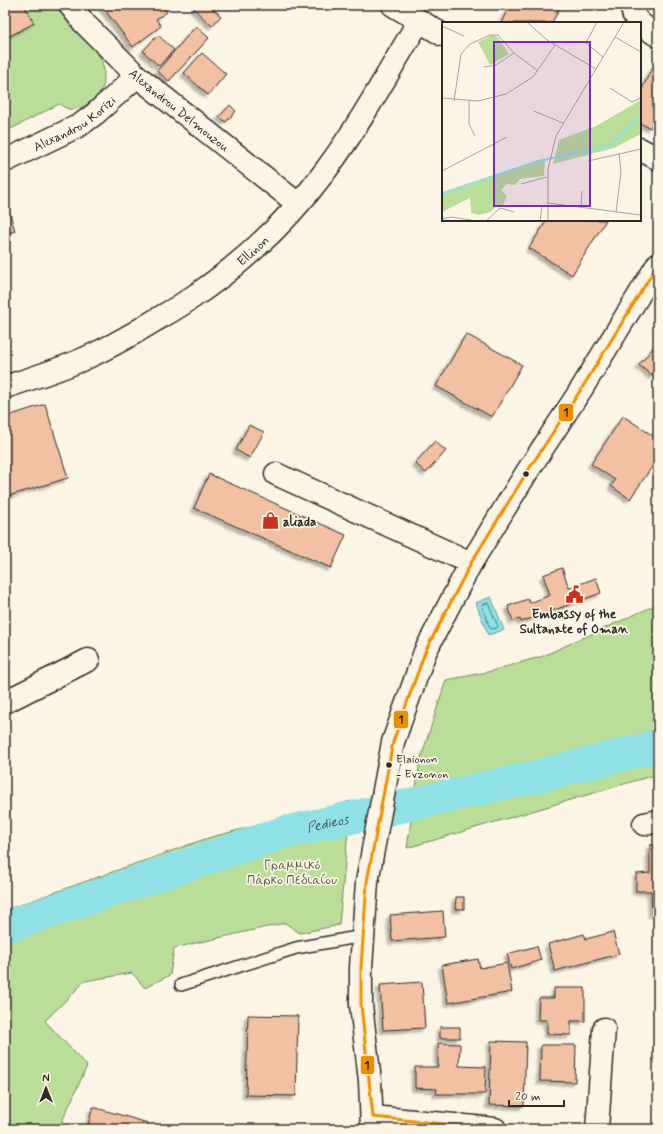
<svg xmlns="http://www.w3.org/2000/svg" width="663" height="1134" viewBox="0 0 663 1134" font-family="Mynerve,sans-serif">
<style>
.green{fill:#bade99;stroke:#728462}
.water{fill:#8fe1e5;stroke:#67989b}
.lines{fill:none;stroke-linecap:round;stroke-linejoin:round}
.shore{stroke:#537475;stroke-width:1}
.river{stroke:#8fe1e5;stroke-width:33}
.building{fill:#f2c0a3;stroke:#2b2b2b;filter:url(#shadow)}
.service-casing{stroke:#2b2b2b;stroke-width:14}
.minor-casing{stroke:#2b2b2b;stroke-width:25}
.tertiary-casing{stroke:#2b2b2b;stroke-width:25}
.secondary-casing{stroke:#2b2b2b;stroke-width:25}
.service{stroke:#fcf5e5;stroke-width:11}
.minor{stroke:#fcf5e5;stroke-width:22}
.tertiary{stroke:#fcf5e5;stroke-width:22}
.secondary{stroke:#fcf5e5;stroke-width:22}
.bus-1-casing{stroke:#fcf5e5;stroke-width:6}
.bus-1{stroke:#ea8e04;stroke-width:3}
.bus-dot{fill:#2b2b2b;stroke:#fcf5e5;stroke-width:1.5}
.labels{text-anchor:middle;stroke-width:3.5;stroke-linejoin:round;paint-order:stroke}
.bus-label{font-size:12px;fill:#2b2b2b;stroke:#fcf5e5;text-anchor:start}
.street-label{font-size:13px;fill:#2b2b2b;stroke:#fcf5e5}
.poi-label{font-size:13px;font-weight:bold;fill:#2b2b2b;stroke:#fcf5e5;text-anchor:start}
.park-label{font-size:13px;fill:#4f5846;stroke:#fcf5e5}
.water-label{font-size:14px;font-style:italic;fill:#44585a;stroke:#fcf5e5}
.inset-river{fill:none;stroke:#8fe1e5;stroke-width:2}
.inset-road{fill:none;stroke:#a8a49b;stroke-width:1}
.view{fill:#7b2cbf;fill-opacity:0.15;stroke:#7b2cbf;stroke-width:2}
.inset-edge{fill:none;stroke:#2b2b2b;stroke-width:2}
.line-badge{stroke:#fcf5e5;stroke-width:1.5}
.pale-badge-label{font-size:11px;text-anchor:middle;font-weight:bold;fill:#111}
</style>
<defs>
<filter id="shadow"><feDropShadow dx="-3.5" dy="3.5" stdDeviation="1" flood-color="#0004"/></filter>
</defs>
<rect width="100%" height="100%" fill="#fcf5e5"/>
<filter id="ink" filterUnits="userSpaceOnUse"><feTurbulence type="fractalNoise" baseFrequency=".025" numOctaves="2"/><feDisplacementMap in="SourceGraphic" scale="8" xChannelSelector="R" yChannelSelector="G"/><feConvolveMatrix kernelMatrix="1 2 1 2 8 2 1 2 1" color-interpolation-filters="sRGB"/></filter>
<g filter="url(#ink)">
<path class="green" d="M5,5H57L101,58L104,70V83L101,92L95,99L82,107L76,109H68L59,104L5,132Z
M658,604V774L407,848L420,761L446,680L488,672L543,656Z
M351,801L339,925L300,933L285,923L174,948L170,975L145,988L132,973L85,981L45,1021L87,1066L59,1128L5,1129V910L208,838Z"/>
<path class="water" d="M491,597L504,630L488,635L476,603Z"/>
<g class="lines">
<path class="shore" d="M488,603L498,626L497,628L492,629L490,628L482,607L483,605Z"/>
<path class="river" id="s1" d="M5,927L282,833L534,777L658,746"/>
</g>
<path class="building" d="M5,5H24L34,23L10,36L5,26Z
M101,5H162L167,12L156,19L161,26L133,47Z
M198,5H209L221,16L212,26L194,9Z
M510,5H556L560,7L552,23H501Z
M196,26L209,38L169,81L157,71Z
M158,35L174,50L159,66L143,51Z
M202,53L226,74L208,95L184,73Z
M652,68L658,71V112L650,128L640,123V93Z
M230,105L236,111L226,122L219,117Z
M5,197L15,231L5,234Z
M547,220H606L572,275L529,248Z
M466,334L522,365L492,417L436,386Z
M658,342V370L652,376L639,365Z
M45,404L68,478L5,497V417Z
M623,416L658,439V458L630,499L611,486L615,480L591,464Z
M249,425L264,432L250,458L236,450Z
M435,441L446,451L426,473L415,463Z
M209,474L346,535L331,568L194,508Z
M562,568L569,588L596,578L601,593L521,622L520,619L513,621L508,606L528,599L530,603L550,595L543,575Z
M650,845H658V914H652L651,891H636V874L650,873Z
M456,897H464V909H455Z
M443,911L445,937L392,941L390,915Z
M613,932L619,954L555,971L548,944L584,934L586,939Z
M537,946L541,960L511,969L507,954Z
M478,959L480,968L507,963L512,992L448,1003L442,965Z
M422,982L425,1028L383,1030L380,985Z
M554,988H585V1021H571V1035L547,1034V1020H538L539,998H554Z
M248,1015L298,1016L296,1096L246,1095Z
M440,1027H460V1038H440Z
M491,1041L526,1042L524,1106L489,1105Z
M438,1043L460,1044L459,1066L486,1067L485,1094H436L437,1089L415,1088V1067H438Z
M541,1045H576L575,1082L540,1081Z
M93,1107L148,1123L147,1129H87Z"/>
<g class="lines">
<defs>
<path id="service" d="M181,985L296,948L363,936"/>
<g id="minor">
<path id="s2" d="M70,5L84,23L137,76L298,204"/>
<path d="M632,5C631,21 647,28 658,36"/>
<path id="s3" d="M5,161L80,125L95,114L137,76"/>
<path id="s4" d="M5,387C30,379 55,371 79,361C105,350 130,336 154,321C166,314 179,307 190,299C242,264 289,220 326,170C361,123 389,71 419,21"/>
<path d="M276,474L471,563"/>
<path d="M5,702L88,660"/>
<path d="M644,824L658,821"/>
<path d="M597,1129L604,1029"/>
</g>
<path id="tertiary" d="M393,5L443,35
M640,149L658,159
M373,1117L495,1129"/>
<path id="secondary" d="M372,1129L370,1081L361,1005V967L367,882L393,742L425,652L448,607L471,563L527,472L582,388L658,264"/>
</defs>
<use href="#service" class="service-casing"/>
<use href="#minor" class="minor-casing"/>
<use href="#tertiary" class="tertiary-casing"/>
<use href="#secondary" class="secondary-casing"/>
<use href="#service" class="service"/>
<use href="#minor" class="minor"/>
<use href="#tertiary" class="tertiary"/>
<use href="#secondary" class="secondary"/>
<defs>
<path id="bus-1" d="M495,1129L373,1117L361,1005V967L367,882L393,742L425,652L471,563L527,472L582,388L658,264"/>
</defs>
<use href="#bus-1" class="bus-1-casing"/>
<use href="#bus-1" class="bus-1"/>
</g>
</g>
<defs>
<symbol id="shop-bare" viewBox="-9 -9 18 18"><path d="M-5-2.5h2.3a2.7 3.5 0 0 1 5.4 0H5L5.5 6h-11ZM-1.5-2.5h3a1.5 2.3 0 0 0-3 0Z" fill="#c8321e" stroke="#fcf5e5" stroke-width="2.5" paint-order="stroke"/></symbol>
<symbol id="civic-bare" viewBox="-9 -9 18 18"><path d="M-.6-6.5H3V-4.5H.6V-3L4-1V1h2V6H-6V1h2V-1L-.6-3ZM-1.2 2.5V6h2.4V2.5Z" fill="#c8321e" stroke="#fcf5e5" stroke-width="2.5" paint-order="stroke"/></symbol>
</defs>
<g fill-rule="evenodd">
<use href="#shop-bare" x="258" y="508" width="25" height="25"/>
<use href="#civic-bare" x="562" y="582" width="25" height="25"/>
</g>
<g class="bus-dot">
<circle cx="526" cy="474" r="3.5"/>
<circle cx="389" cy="765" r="3.5"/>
</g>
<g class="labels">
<g class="bus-label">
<text x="396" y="763">Elaionon<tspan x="396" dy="15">- Evzonon</tspan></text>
</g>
<g class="street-label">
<text dy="5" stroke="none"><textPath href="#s2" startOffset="152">Alexandrou Delmouzou</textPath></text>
<text dy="5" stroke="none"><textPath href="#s3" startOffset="79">Alexandrou Korizi</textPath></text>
<text dy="5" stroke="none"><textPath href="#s4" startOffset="285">Ellinon</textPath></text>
</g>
<g class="poi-label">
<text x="283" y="526">aliada</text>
<text x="574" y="618" text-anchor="middle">Embassy of the<tspan x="574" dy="15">Sultanate of Oman</tspan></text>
</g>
<g class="park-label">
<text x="292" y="869">Γραμμικό<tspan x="292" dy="15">Πάρκο Πεδιαίου</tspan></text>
</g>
<g class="water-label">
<text dy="5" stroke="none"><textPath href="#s1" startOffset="339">Pedieos</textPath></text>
</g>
</g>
<g transform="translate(442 22)">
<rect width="199" height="199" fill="#fcf5e5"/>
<path d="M50,13L56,15L67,32L48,43L36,20ZM199,78V112L172,126L111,142L117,118L154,104ZM103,136L102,154L78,157L73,163L65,162L59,168L65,174L61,183H56L48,190L37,193L29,191L28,176L0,190V170Z" fill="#bade99"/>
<path class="inset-river" d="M0,172L93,140L168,123L199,94"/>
<path class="inset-road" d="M85,0L105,18L154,47M155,0L144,21L161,35M0,4L22,14M173,15L199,30M42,45L54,43L72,31M168,66L190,80L199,76M0,76L36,79L64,72L91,55L113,23M12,79L19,32L28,22L48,13H56L72,31L96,49M27,79V102L33,114M92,89L121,101M146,139L199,127M0,149L65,115M79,162L105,155M106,181L199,193M139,185L140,169M174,190L179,150L177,131M0,197L9,195L35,199M44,199L58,186L72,190M98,199L100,185M106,199V147L114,114L182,0"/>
<path class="view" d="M52,20H148V184H52Z"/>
<rect width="199" height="199" class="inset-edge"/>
</g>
<g class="line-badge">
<rect x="558" y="403" width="16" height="19" rx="4" fill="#ea8e04"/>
<rect x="393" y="710" width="16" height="19" rx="4" fill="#ea8e04"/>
<rect x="360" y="1055" width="15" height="20" rx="4" fill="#ea8e04"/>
</g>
<g class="pale-badge-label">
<text x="566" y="416">1</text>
<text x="401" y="723">1</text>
<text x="367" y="1069">1</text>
</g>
<rect width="663" height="1134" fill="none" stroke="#fcf5e5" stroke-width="20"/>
<rect x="10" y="10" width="643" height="1114" fill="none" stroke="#2b2b2b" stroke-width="1.5" filter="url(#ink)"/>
<g transform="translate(46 1088)" stroke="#fcf5e5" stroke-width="3" paint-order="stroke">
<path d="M0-3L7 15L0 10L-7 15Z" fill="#2b2b2b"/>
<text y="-6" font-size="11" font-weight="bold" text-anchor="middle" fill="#2b2b2b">N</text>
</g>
<path d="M509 1100v6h55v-6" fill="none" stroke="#2b2b2b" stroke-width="2"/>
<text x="515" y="1100" font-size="12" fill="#2b2b2b" stroke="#fcf5e5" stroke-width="3" paint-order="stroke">20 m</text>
</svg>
